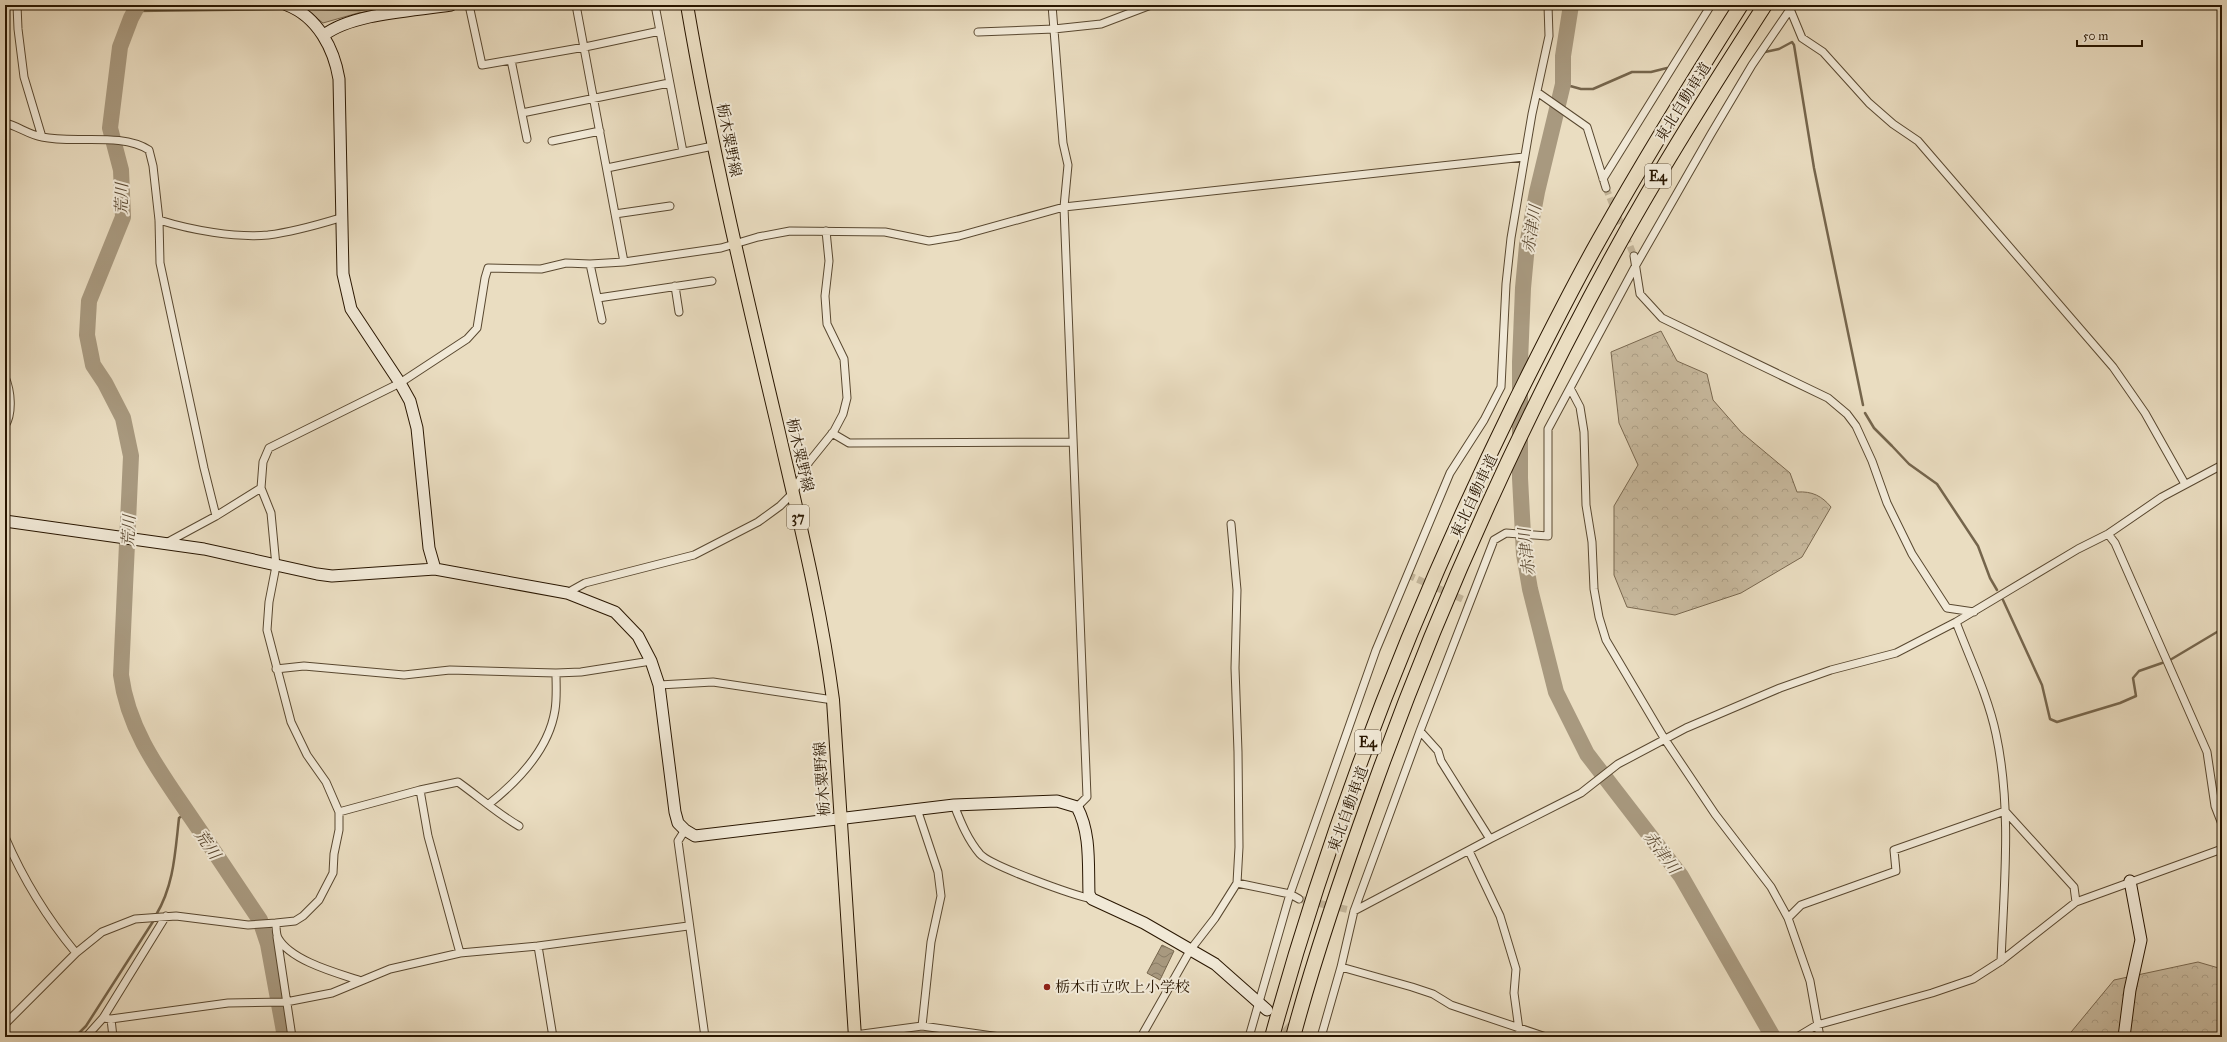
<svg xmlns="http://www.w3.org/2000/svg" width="2227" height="1042" viewBox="0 0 2227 1042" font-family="'IM FELL Great Primer','Noto Serif JP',serif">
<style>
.green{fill:#c9bba0;stroke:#796850}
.forest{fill:url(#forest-crowns);stroke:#796850}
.water{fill:url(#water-waves);stroke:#75654c}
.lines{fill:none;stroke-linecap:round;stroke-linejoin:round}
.stream{stroke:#75654c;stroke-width:2.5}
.river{stroke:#a8997f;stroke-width:16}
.street-tunnel{stroke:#c3b59a;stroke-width:7;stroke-dasharray:7 3.5;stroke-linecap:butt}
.secondary-tunnel{stroke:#c3b59a;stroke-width:11;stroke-dasharray:11 5.5;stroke-linecap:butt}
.street-casing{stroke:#594830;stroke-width:9}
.secondary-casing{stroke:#291600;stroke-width:13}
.primary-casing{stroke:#291600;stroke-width:14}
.highway-casing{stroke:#291600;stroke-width:16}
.street{stroke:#f1e9d7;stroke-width:7}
.secondary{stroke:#f1e9d7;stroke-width:11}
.primary{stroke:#eaddc1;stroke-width:12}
.highway{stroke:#eaddc1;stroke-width:14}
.poi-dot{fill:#8f2418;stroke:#f1e9d7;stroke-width:1.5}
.labels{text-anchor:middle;stroke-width:4;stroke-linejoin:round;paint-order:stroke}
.shield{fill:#f1e9d7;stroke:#655540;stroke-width:1}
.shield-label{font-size:14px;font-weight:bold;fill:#291600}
.street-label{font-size:15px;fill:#291600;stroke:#f1e9d7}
.poi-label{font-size:15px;fill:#291600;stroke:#f1e9d7;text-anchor:start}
.water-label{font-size:16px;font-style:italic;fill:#5c4a33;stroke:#f1e9d7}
</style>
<defs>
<pattern id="forest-crowns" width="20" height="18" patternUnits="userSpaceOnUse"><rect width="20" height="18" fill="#c9bba0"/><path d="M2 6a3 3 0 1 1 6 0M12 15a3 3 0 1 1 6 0" fill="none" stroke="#ada088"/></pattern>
<pattern id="water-waves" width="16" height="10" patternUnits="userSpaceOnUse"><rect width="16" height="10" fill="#a8997f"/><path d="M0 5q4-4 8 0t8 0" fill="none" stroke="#897c66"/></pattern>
</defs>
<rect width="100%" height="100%" fill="#eaddc1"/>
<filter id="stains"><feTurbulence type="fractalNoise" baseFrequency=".005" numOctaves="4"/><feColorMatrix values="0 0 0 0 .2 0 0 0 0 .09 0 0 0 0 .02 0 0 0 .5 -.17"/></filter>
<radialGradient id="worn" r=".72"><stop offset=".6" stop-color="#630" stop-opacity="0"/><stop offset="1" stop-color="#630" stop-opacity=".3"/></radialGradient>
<path class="green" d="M300,5H420L358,13L323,23Z"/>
<path class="forest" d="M1661,331L1677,361L1707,374L1713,400L1741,432L1790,473L1797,492C1812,491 1822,496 1831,507L1802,557L1741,593L1675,615L1627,607L1614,575V506L1638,465L1619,423L1611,352Z
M2198,962L2222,969V1037H2067L2114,980Z"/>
<path class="water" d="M1162,945L1174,951L1160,980L1147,973Z"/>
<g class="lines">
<path class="stream" d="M303,9L359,10L395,5
M135,11L286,9
M1765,52L1779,49L1792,42L1794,45L1814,168L1863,405
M1563,84L1581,89H1593L1632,72H1651L1667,68
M1865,413L1874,428L1892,446L1909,464L1937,484L1978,546L1990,578L1997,590
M2003,600L2042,685L2050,719L2057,722L2120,703L2136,696L2133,678L2139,671L2162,663
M2170,660L2222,629
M156,915C174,885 175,853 179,818L187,812
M75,1037L86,1026L154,920"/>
<path class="river" d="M138,5L131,18L120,47L110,128L121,170L123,217L89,301L87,335L93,365L105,383L123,418L131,456L121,675C128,730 160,772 190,816C214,851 237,886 260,920L268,944L285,1037
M1571,5L1563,56V84L1537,192L1527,245L1523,288L1520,362V478L1524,554L1530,589L1556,692L1587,754L1681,876L1773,1037"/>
<path class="street-tunnel" d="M1606,188L1634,256
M1408,575L1469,602
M1299,899L1354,911"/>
<path class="secondary-tunnel" d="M1273,1015L1298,1037"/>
<defs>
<path id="street" d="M17,5L18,29L24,77L42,137
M469,5L482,65L585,47L660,31
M576,5L624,262
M655,5L683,152
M1052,5L1063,143L1068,165L1064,207L1087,797L1077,807
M1790,9L1802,38L1823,52L1869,103L1893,124L1918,141L2113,367L2145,413L2185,484
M978,32L1054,29L1101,24L1151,5
M511,60L527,139
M1537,92L1587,127L1606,188
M522,113L669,83
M5,123C18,126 29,135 42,137C74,144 121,132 149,150L153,166L159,220L160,263L204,468L216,516
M552,141L600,131
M607,168L713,146
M1603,179L1711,5
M615,214L670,206
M159,220C191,230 235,238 268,235C293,232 317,225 340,218
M1634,256L1640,294L1662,318L1828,398L1847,414L1856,426L1872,461L1887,503L1912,554L1947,608L1974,612
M675,286L679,312
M598,298L712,281
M602,320L590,264L624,262L721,248L758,237L790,231L885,232L929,241L959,236L1064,207L1524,157
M5,377C11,391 13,413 5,426
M1570,388L1580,407L1584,432L1586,505L1592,542L1594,589L1599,617L1606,640L1664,738L1715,814L1771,887L1788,918L1810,981L1820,1037
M832,433L849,443L1073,442
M1231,524L1237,590L1235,668L1238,752L1239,847L1237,883L1290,894L1299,899
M2108,534L2115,543L2207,752L2215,806L2222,824
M166,543L216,516L261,488
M567,593L585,583L694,555L758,522L780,506L793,493L809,462L834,431L843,414L847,398L844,359L827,324L825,296L829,261L826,231
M1956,622C1970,659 1988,696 1996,734C2012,809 2004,885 2001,961
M276,669L304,666L404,675L450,670L556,673L581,672L651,661
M659,685L713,682L833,700
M489,804C518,781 549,749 555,710C557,698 556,685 556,673
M954,805C961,823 968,840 980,854C991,866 1073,895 1092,899
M917,809L938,872L941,896L931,942L922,1026
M2005,811L2074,887L2076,902
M339,812L420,790L458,782C479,797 498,814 519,826
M685,830L678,841L705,1037
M5,837C23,879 47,918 76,953
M1490,839L1581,793L1618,764L1686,728L1780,688L1831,670L1896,653L1956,622L2078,549L2108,534L2162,497L2222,465
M1469,851L1500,916L1516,969L1514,993L1520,1037
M1354,911L1490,839L1441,761L1438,751L1420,731
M1788,918L1801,905L1896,871L1894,850L2005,811
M277,937L292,1037
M538,946L553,1037
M460,953L538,946L688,926
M1341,967L1412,987L1433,994L1451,1005L1546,1037
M361,981C337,973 291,961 278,938C276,934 276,927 276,923L295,921L303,916L319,900L333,873L334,854L339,830V812L326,782L307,755L291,722L267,630L269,602L276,566L271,513L261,488L263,462L269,448L400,383L467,339L477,328L485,278L488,268L541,269L566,263L590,264
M103,1018L111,1019L228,1003L286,1002L332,993L390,969L460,953L428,836L420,790
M111,1019L113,1037
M5,1024L76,953L102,932L135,919L176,916L248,925L276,923
M855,1035L922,1026L1000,1037
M86,1037L103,1018L166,916
M1141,1037L1191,949L1215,918L1237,883
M1249,1037L1290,894L1376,650L1450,473L1484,420L1501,387L1506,284L1511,238L1532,114L1549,36L1548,5
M1321,1037L1341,967L1354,911L1420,731L1494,540L1506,533L1548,536V429L1636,265L1711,134L1752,65L1793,5
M1797,1037L1817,1025L1932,993L1973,979L2001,961L2076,902L2222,849"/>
<path id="secondary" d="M287,5C318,17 334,49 339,79L343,274L351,309L400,383L410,401L417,428L429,548L435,569
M324,35C353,13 414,11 451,5
M5,521L204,549L317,574L332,576L435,569L567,593L615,612L638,636L651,661L659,685L675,812L678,823L685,830L695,836L954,805L1057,801L1077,807C1091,833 1088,865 1089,894L1092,899L1144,923L1215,964L1267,1010
M2124,1037L2130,990L2141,940L2130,881"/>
<path id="primary" d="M687,5C711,146 744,285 777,424C798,516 821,607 833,700L855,1037"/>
<path id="highway" d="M1272,1037C1332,818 1415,606 1515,402C1542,348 1569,293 1599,240C1644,160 1692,82 1741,5
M1293,1037C1315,954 1343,873 1372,792C1438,607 1519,427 1613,255C1660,169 1712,87 1765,5"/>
</defs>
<use href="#street" class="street-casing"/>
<use href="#secondary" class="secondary-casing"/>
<use href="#primary" class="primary-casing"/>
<use href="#highway" class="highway-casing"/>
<use href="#street" class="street"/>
<use href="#secondary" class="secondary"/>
<use href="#primary" class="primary"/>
<use href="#highway" class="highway"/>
</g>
<circle class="poi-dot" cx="1047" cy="987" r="4"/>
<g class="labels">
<g class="shield">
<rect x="1645" y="164" width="26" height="24" rx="3"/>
<rect x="787" y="505" width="22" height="24" rx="3"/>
<rect x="1355" y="730" width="26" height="24" rx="3"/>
</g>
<g class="shield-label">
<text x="1658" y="181">E4</text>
<text x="798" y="522">37</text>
<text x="1368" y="747">E4</text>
</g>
<g class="street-label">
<text transform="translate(1683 102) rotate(-58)" y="5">東北自動車道</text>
<text transform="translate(729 140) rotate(79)" y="5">栃木粟野線</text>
<text transform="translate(800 455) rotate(77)" y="5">栃木粟野線</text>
<text transform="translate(1474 496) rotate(-65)" y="5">東北自動車道</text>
<text transform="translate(822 779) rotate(-94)" y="5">栃木粟野線</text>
<text transform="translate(1348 809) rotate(-70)" y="5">東北自動車道</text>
</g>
<g class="poi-label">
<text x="1055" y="992">栃木市立吹上小学校</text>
</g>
<g class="water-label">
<text transform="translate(121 199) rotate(-89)" y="6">荒川</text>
<text transform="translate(1531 229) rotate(-81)" y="6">赤津川</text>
<text transform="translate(128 531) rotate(-87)" y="6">荒川</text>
<text transform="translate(1526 552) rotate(-96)" y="6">赤津川</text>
<text transform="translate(208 844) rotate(55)" y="6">荒川</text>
<text transform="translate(1662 852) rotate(53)" y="6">赤津川</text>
</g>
</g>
<rect width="2227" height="1042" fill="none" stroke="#eaddc1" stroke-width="20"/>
<rect x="6" y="6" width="2215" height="1030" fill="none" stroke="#291600" stroke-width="2"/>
<rect x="10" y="10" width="2207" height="1022" fill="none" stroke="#291600"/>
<path d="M2077 40v6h65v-6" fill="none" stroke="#291600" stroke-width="2"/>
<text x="2083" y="40" font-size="12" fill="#291600" stroke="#f1e9d7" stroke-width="3" paint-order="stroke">50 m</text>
<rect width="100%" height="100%" filter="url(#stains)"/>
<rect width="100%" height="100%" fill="url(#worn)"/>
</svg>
